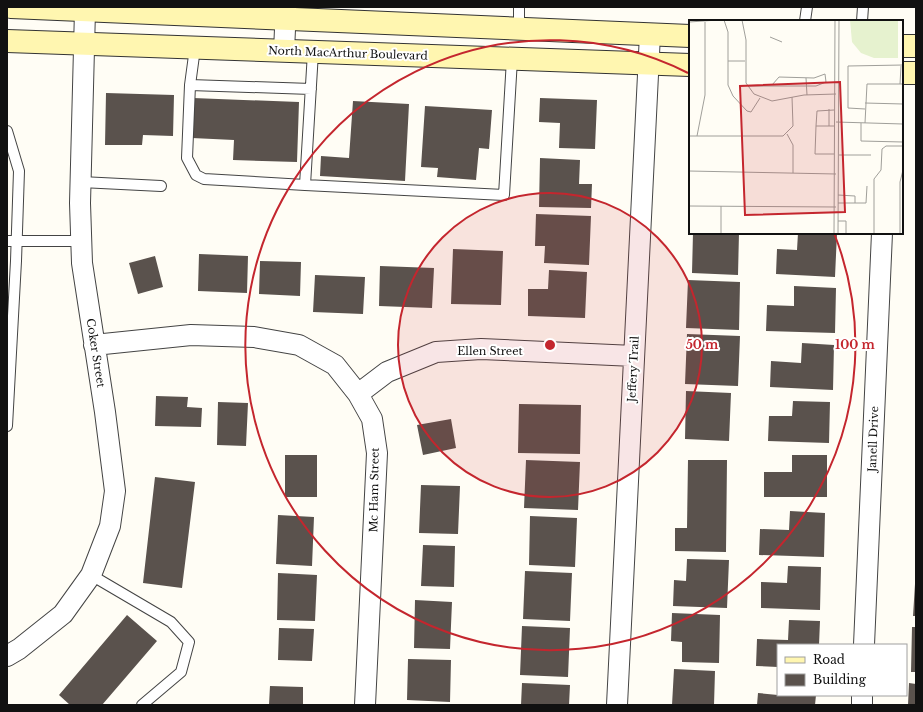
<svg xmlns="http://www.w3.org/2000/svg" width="923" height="712" viewBox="0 0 923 712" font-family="'Libre Baskerville',serif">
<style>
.building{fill:#5a524d}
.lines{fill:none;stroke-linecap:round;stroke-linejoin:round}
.service-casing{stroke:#444;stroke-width:12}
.minor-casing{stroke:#444;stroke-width:22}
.secondary-casing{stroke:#333;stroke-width:24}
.service{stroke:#fff;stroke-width:10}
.minor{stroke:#fff;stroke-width:20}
.secondary{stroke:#fff6b0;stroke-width:22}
.ring{fill:none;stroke:#c4262e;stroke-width:2}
.labels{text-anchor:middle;stroke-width:4;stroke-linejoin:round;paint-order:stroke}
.street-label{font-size:11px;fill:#111;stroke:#fff}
.inset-road{fill:none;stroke:#a09f9a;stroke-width:1}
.view{fill:#c4262e;fill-opacity:0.15;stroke:#c4262e;stroke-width:2}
.inset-edge{fill:none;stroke:#111;stroke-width:2}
.centre{fill:#c4262e;stroke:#fff;stroke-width:2}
.ring-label{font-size:12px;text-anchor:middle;font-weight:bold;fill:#c4262e;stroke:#fff;stroke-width:4;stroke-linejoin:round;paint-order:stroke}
</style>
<rect width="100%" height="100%" fill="#fffdf5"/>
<path class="building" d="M106,93L174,95L173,136L143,135L142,145H105Z
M193,98L299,102L297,162L233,160L234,140L192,138Z
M540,98L597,100L595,149L559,148L560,123L539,122Z
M353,101L409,104L405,181L320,176L321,156L349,158Z
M425,106L492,110L489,149L479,148L476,180L437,177L438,168L421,167Z
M540,158L580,160L579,184H592L591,208L539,207Z
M536,214L591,216L589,265L544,263L545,246H535Z
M693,233H739L738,275L692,273Z
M798,233H837L835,277L776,274L777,249L797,250Z
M453,249L503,251L501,305L451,304Z
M199,254L248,256L247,293L198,291Z
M155,256L163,287L138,294L129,263Z
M260,261L301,262L300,296L259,294Z
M380,266L434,268L432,308L379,306Z
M549,270L587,272L585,318L528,316V289H548Z
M315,275L365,277L363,314L313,312Z
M688,280L740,282L739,330L686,328Z
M794,286L836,288L835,333L766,331L767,305L794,306Z
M687,334L740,336L738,386L685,384Z
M802,343L834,345L833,390L770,387L771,361L801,363Z
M686,391L731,393L729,441L685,439Z
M156,396L188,397L187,407L202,408L201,427L155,426Z
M793,401L830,402L829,443L768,441L769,416H792Z
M218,402L248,403L246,446L217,445Z
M519,404L581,405L580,454L518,453Z
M451,419L456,448L423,455L417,425Z
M285,455H317V497H285Z
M792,455H827V497H764V472H792Z
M526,460L580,462L578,510L524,508Z
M688,460H727L726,552L675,551V528H687Z
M155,477L195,482L182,588L143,583Z
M421,485L460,486L458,534L419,533Z
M790,511L825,513L824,557L759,555L760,529L789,530Z
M278,515L314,517L312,566L276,564Z
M530,516L577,518L575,567L529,565Z
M423,545L455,546L454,587L421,586Z
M687,559L729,560L727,608L673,606L674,580L686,581Z
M788,566L821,567L820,610L761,608V582L787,583Z
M525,571L572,573L570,621L523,619Z
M278,573L317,575L315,621L277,620Z
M915,584H916V616H913Z
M415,600L452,602L450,649L414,648Z
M672,613L720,615L719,663L682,662V642L671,641Z
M127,615L157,641L102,705H70L59,695Z
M789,620L820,621L819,645H778V667L756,666L757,639L788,640Z
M522,626L570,628L568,677L520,675Z
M912,627H916V672H911Z
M279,628L314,629L312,661L278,660Z
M408,659L451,660L450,702L407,700Z
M674,669L715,671L714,705H672Z
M522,683L570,685L569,705H521Z
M909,683L916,684V705H908Z
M270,686L303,687V705H269Z
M758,693L778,695H816L815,705H757Z"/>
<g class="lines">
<defs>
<path id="service" d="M805,21L807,7
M862,21L863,7
M519,27V7
M195,48L190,85L187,158L196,175L204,179L305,185
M313,52L305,185L504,195L512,59
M190,85L311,89
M7,131L19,171L16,261L7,426
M81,182L161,186
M7,241H82
M91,575L171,622L189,642L181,672L142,705"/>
<path id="minor" d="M284,51L286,7
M94,345L191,335L254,337L299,345L335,365L358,394L372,419L377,453L365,705
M358,394L387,372L436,352L481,349L634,356
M864,645L882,233
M7,656L19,649L63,614L91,575L110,526L115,491L105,412L82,263L80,203L85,10
M617,705L650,34
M862,705V695"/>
<path id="secondary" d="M11,7L690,36
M7,41L690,65
M902,46H916
M902,73H916"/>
</defs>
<use href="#service" class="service-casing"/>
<use href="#minor" class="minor-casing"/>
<use href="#secondary" class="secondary-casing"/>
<use href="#service" class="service"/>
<use href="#minor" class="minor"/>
<use href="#secondary" class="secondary"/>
</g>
<circle cx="550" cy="345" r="152" fill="#c4262e" fill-opacity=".12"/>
<g class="ring">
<circle cx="550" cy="345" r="152"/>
<path d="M834 233A305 305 0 1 1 688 73"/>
</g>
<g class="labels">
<g class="street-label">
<text transform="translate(348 53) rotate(2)" y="4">North MacArthur Boulevard</text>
<text x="490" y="355">Ellen Street</text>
<text transform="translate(96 353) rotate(81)" y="4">Coker Street</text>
<text transform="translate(633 369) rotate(-87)" y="4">Jeffery Trail</text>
<text transform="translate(873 439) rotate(-88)" y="4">Janell Drive</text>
<text transform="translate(374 490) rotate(-89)" y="4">Mc Ham Street</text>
</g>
</g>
<g transform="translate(689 20)">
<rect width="214" height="214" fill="#fffdf5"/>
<path d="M161,0H209V38H185L172,33L163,22Z" fill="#e6f2cf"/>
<path class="inset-road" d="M35,0L39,12V65L44,76L58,91L62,92L71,78M53,0L57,20V63L65,74L83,81L115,75L147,74M0,2L29,0M81,17L93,22M39,41H56M117,58L118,75M211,64L212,46M59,66H127L137,62L136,54L125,58L90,57L83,65M176,83L214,84M140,89V106M176,89L159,88V46L214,45M147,102L214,104M172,103V121L214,122M176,103L178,64H214M127,106L128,91L145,90M145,106H127L126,134H145M98,114L104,125V153M0,116H94L104,106L103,77M8,116L16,75V2M150,135H182M0,151L147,154M149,175L166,176V183M149,183H177L178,166M0,186L147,187M149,201H157V214M32,214V186M145,214L146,0M149,214L150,0M185,214V159L192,150L193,129L197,126H214M211,214V162L214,150"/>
<path class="view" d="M151,62L156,192L56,195L51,66Z"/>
<rect width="214" height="214" class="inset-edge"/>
</g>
<circle cx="550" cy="345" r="6" class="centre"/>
<g class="ring-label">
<text x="702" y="349">50 m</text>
<text x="855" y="349">100 m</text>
</g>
<rect width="923" height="712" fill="none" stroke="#111111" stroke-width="16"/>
<rect x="777" y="644" width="130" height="52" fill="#ffffff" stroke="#a0a0a0"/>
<rect x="785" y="657" width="20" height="6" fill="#fff6b0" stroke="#a0a0a0"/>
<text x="813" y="664" font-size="12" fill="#111111">Road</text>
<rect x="785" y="674" width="20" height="12" fill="#5a524d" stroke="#a0a0a0"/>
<text x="813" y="684" font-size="12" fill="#111111">Building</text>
</svg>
